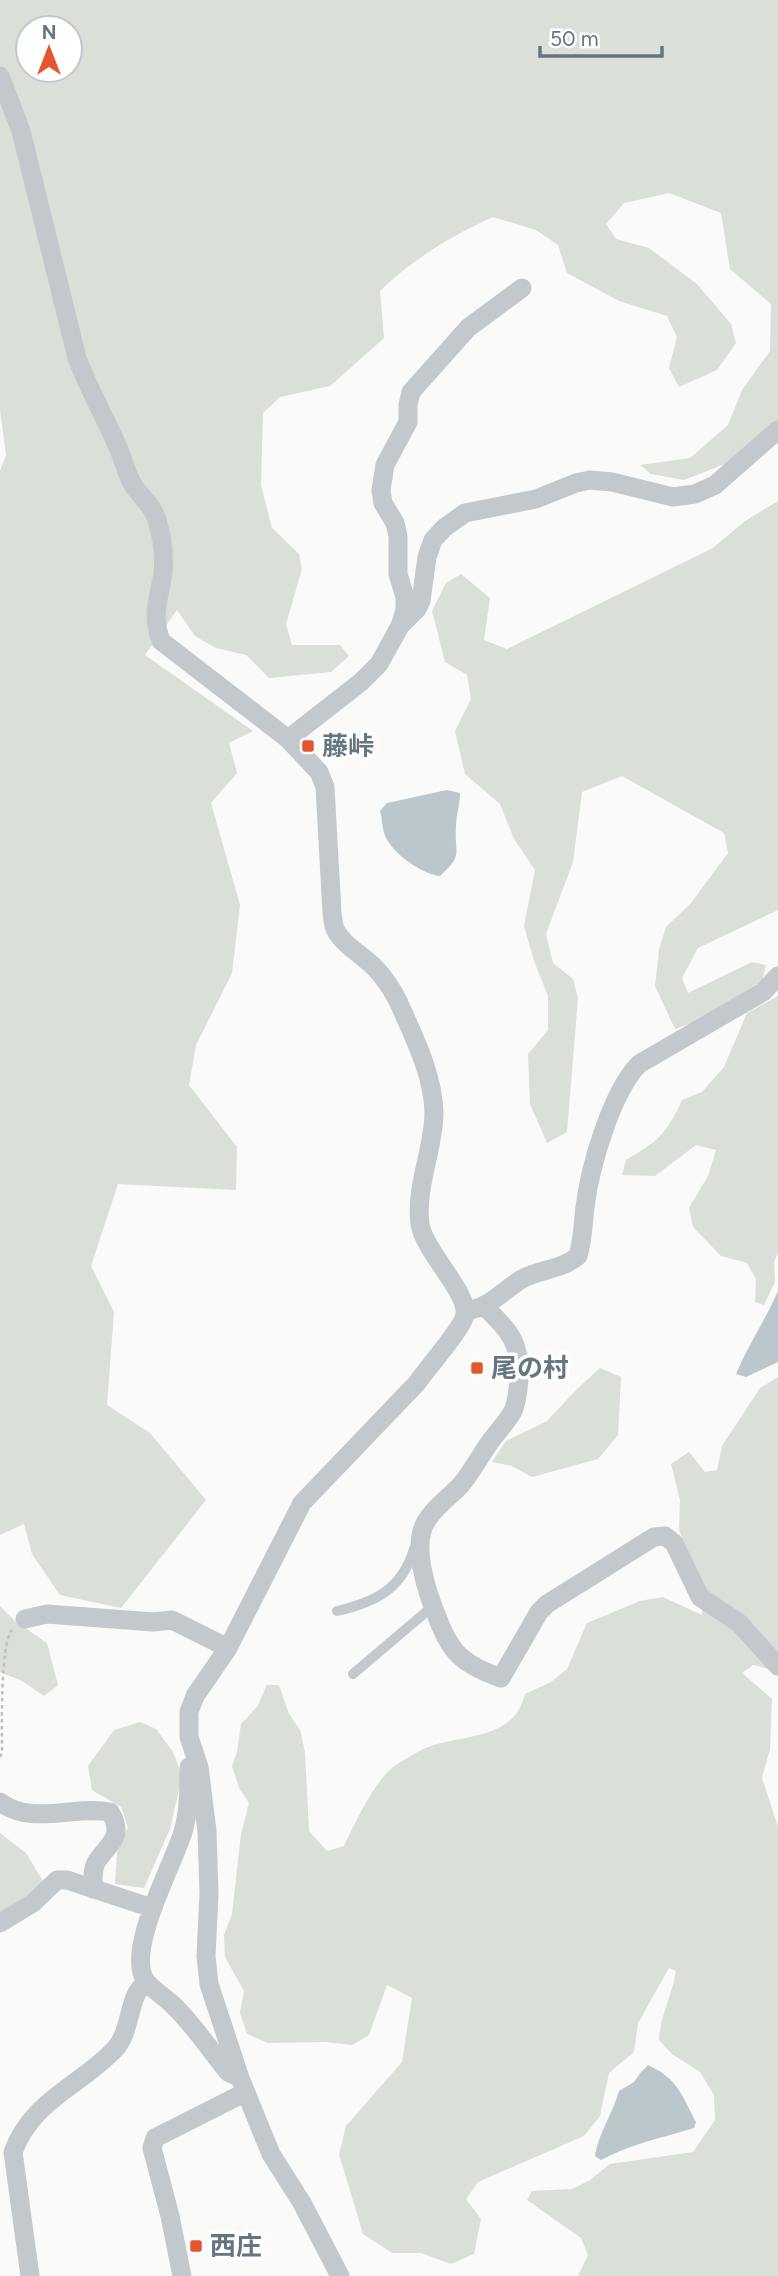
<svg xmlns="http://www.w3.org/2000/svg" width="778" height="2276" viewBox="0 0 778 2276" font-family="Figtree,'Noto Sans JP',sans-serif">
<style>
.green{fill:#dadfd7;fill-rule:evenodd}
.water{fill:#bbc7cb}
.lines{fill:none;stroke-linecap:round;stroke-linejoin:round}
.path{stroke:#bbbfc2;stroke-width:2.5;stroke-dasharray:3.5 3.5;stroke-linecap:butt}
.lane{stroke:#c3c8cc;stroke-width:10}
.street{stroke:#c3c8cc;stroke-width:19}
.poi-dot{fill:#e4572e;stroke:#fff;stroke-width:2.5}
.labels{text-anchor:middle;stroke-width:7;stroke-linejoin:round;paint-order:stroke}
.poi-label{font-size:26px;font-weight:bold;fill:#657683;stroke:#fff;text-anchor:start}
</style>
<rect width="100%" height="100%" fill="#fafaf8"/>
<path class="green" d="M0,0H778V443L684,480L651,474L640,465L690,458L728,425L742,390L770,351L771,304L730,269L721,213L669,193L624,203L606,224L616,239L649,248L697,284L731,324L736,343L717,370L679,387L669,368L677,337L667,316L619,301L567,273L558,245L536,230L493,217C452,235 412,260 380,291L384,338L330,386L280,397L263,413L261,485L272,528L299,554L302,569L286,624L292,645H340L349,656L331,672L269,678L246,655L216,648L195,636L177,610L145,655L253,731L229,743L237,773L211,803L240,905L232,973L196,1045L189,1085L237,1147L236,1190L118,1184L91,1266L114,1312L107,1405L150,1433L206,1500L121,1608L60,1595L32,1554L24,1524L0,1535V471L6,455L0,410ZM28,28H70V70H28Z
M778,501V910L698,948L682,978L688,993L752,962L766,965L762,981L700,1020L675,1029L655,986L659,950L666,927L691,903L728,853L724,833L622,776L582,792L573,862L546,934L553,963L573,979L578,998L567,1132L547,1143L530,1104L528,1054L548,1030V996L534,961L524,926L535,870L514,839L500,804L465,774L455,731L471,699L467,675L445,662L432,611L446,583L461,574L490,598L484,640L507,649L713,548L745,521Z
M778,996V1253L774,1262L775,1282L764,1305L755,1302L756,1279L747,1263L721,1256L693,1227L689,1208L708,1176L716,1150L696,1145L655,1176L622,1175L626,1160C658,1141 666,1135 682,1100L702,1092L724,1067L747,1013Z
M600,1368L621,1377L618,1435L598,1459L532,1477L512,1466L492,1462L506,1441L547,1421L578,1388Z
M778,1377V1671L753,1665L742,1673L772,1699L770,1749L762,1778L778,1827V2276H578L588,2255L581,2238L527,2200L532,2191L572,2189L590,2180L610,2164L693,2152L715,2120L714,2095L700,2072L672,2054L659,2040C660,2016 672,1996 676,1971L669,1968L638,2023L634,2052L609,2073L600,2116L584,2136L478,2182L466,2199L481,2219L474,2254L451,2264L421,2253H392L363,2234L339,2154L346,2126L402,2062L412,1998L387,1985L369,2035L352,2045L325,2042L268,2043L247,2034L240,2013L244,1991L225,1957L224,1935L232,1914L241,1834L249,1803L239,1788L232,1766L237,1752L241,1724L257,1707L267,1685H279L289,1714L300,1730L305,1752L309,1831L327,1851L344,1846C355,1823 376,1778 396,1765C407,1758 421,1749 434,1745C471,1734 514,1738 525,1694L551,1682L567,1669L587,1623L640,1601L663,1597L702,1615L703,1593L692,1571L679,1529L680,1500L671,1464L689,1452L705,1472L717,1470L722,1446L760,1388Z
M0,1606L15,1621L47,1643L58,1685L44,1696L22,1681L0,1672Z
M140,1722L156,1729L173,1752L182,1776L170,1829L144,1888L115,1884L117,1853L128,1827L121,1807L92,1790L88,1766L114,1730Z
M0,1833L26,1853L44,1883L0,1916Z"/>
<path class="water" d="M447,790L460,793C460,805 456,815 456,827C454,855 464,854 440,876C421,874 390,852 384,833C382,826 382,818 380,811L387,803Z
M778,1291V1362L746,1377L736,1374C748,1345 766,1319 778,1291Z
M648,2065C678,2079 681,2094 696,2122L694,2128C662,2138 630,2144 601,2160L595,2156C598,2134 613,2113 619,2091L634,2082L641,2072Z"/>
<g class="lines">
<path class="path" d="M0,1757L2,1753C2,1728 0,1645 12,1630"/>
<path class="lane" d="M337,1611C376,1602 402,1589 414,1549
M353,1674L433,1606"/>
<path class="street" d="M0,76L21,131L77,358C89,390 104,415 117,445C123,458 126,473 133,485C141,497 153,506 157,520C162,537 165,555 163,573C159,599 151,614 161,641L288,739L319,772L325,787L332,913C333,918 333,925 335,929C343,946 365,956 377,970C385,979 393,991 398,1001C413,1035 433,1074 434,1112C434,1149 415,1187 420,1224C424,1251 468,1292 465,1314C464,1327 427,1368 417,1383L302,1503L228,1648L195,1696L189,1712V1737L199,1767L207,1831L209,1893L206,1956L209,1984L240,2078L271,2154L302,2203L340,2276
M400,626L405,610V597L398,574V536L395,523L383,503L381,490L385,465L408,422V405L411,392L468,328L522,288
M288,739L361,682L379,664L400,626L417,609L421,601L427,557L433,540L444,528L465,513L536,499L576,483L590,480L612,482L673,497L695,494L715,485L778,430
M484,1306C510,1332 521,1342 519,1380C518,1390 517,1403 513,1411C507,1422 497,1432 490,1442C480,1456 471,1473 460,1486C448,1498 426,1514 422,1531C415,1554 427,1592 436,1614C450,1653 462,1664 501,1678L539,1612L547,1604L654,1537L665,1536L674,1543L700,1597L739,1623L778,1666
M474,1309C493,1304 505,1289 522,1279C540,1269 561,1270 578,1256C583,1239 583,1224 585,1207C590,1167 611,1093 639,1064L763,992L778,976
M25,1619L47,1614L153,1622L172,1620L228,1648
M189,1767C189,1789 189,1811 183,1832C173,1865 126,1949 145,1980C149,1987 166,1998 173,2005C194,2025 210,2050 228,2072L239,2077
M0,1802C32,1826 75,1805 110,1812C125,1837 109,1843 97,1861C92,1869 93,1879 93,1889
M0,1923L33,1903L57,1880H67L152,1908
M30,2276L13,2152C33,2099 79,2087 115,2049C132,2031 128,1993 146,1983
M182,2276L170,2216L152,2148L155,2138L246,2092"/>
</g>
<g class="poi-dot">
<rect x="301" y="739" width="14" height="14" rx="3.5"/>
<rect x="470" y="1361" width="14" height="14" rx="3.5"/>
<rect x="189" y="2239" width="14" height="14" rx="3.5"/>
</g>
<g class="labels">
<g class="poi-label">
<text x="322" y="755">藤峠</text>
<text x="491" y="1377">尾の村</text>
<text x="210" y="2255">西庄</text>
</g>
</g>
<g transform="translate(49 49)"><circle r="33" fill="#ffffff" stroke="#c1c8cd" stroke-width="2"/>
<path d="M0-5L12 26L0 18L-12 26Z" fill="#e4572e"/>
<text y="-10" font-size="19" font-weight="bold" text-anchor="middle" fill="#657683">N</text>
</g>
<path d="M540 46v10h122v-10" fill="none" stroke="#657683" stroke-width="3.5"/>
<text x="550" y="46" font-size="21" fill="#657683" stroke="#ffffff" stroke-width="5" paint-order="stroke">50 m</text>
</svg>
